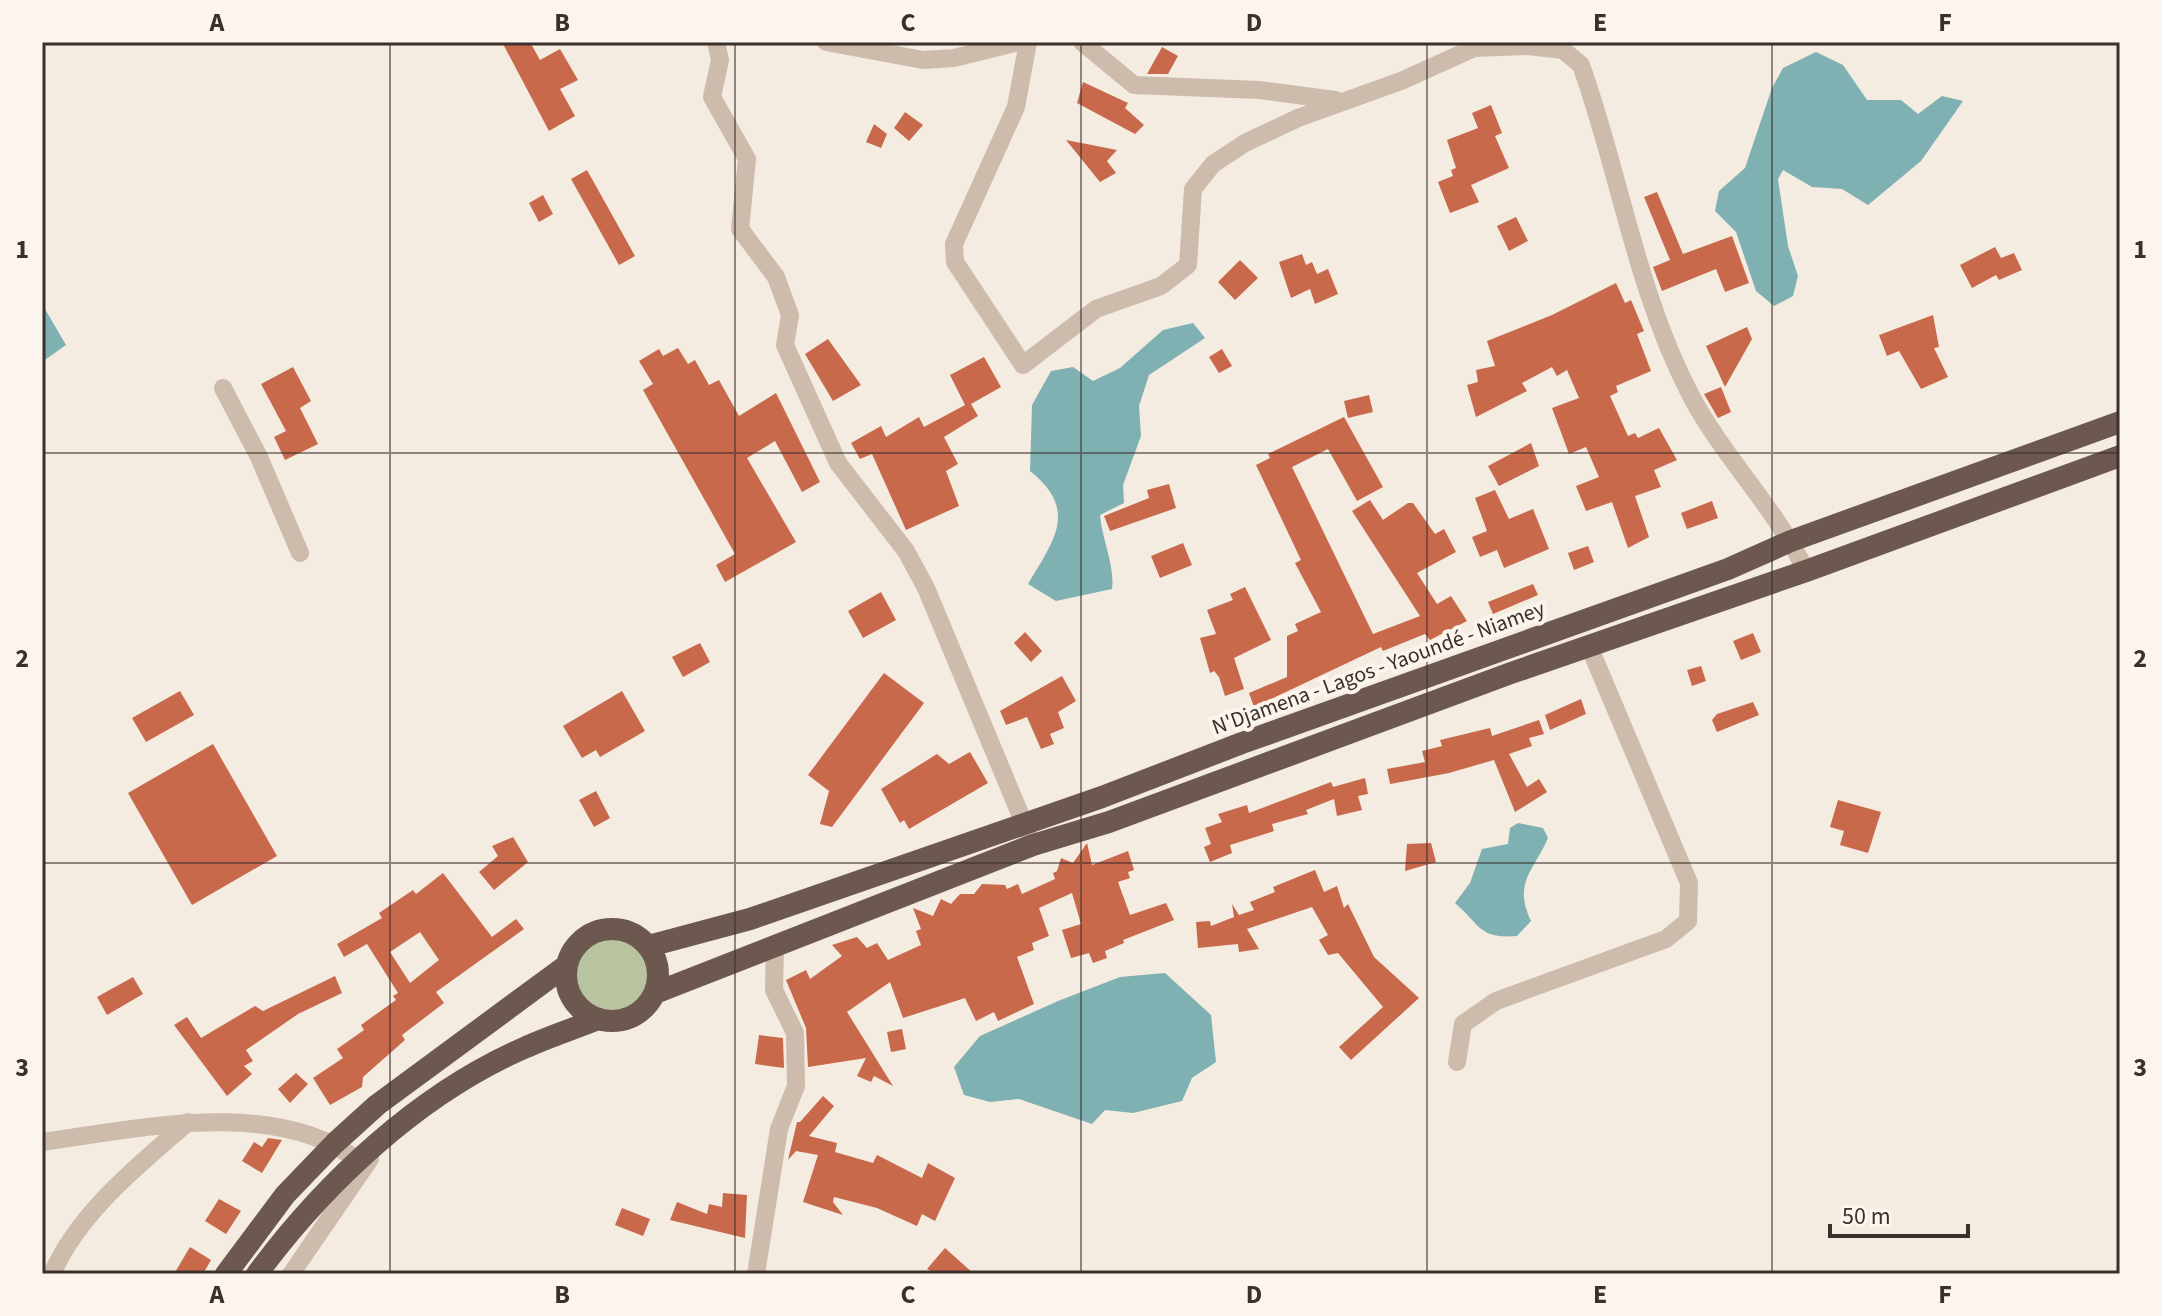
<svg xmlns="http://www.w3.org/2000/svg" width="2162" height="1316" viewBox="0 0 2162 1316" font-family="'Source Sans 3',sans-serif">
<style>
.green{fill:#b8c4a0}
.water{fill:#7fb0b2}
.building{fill:#c8694b;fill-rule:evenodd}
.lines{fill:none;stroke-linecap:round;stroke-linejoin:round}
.minor{stroke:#cdbbac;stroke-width:18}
.trunk{stroke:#6c584f;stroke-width:22}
.grid{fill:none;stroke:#3b302b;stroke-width:2;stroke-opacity:0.55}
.labels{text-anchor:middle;stroke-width:8;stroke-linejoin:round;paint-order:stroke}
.street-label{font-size:22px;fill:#3b302b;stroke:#fbf5ee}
.neatline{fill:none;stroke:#3b302b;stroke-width:3}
.grid-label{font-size:26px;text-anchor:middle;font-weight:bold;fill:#3b302b}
</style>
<rect width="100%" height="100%" fill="#f4ebe1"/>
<path class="green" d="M574 976a39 39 0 1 1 78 0a39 39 0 1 1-78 0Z"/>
<path class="water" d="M1816,52L1843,65L1867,100H1901L1918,114L1942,96L1963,101L1921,161L1868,205L1842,189L1812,187L1783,170L1778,179L1788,246L1798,276L1793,296L1774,306L1756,291L1736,232L1715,211L1719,191L1745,168L1772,88L1783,68Z
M42,304L66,345L42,362Z
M1193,323L1205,338L1149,375L1139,406L1141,436L1123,485L1124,503L1100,515C1102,540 1115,565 1112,589L1056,601L1028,584C1054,540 1079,510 1030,471L1032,405L1051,371L1073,367L1093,381L1120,368L1163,330Z
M1518,823L1543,828L1548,838C1533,872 1513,883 1531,921L1517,936C1478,939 1481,925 1455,903L1470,883L1482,849L1508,844L1510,828Z
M1165,973L1211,1015L1216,1062L1192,1078L1182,1101L1133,1113L1105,1110L1092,1124L1019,1099L990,1102L964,1095L954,1067L980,1036L1058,1001L1120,977Z"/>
<path class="building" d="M502,42H530L540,60L560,49L578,80L560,89L575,116L549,131Z
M1162,47L1178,56L1168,74H1147Z
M1083,82L1128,103L1125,108L1144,125L1135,134L1077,103Z
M1491,105L1502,133L1495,136L1509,168L1471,185L1479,202L1450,213L1438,182L1453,176L1451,170L1456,168L1447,140L1478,128L1472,113Z
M905,112L923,125L909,141L894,128Z
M874,124L887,134L881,148L866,142Z
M1066,140L1117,150L1107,161L1116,173L1100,182Z
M587,170L635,256L619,265L571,179Z
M1657,192L1683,254L1732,236L1749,283L1725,292L1716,269L1662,291L1653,267L1670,260L1644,197Z
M543,195L553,214L539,222L529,203Z
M1516,217L1528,241L1509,251L1497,226Z
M1995,247L2001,258L2014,253L2022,270L1999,280L1996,275L1972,288L1960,265Z
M1302,254L1306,265L1312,262L1317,274L1328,269L1338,294L1315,304L1310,289L1291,298L1279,262Z
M1240,260L1258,278L1235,300L1218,282Z
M1616,283L1625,303L1631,300L1644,331L1637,334L1651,371L1616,386L1618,392L1610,396L1628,436L1635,433L1638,438L1659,428L1677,460L1654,470L1661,487L1635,496L1649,537L1628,548L1612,502L1586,511L1576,486L1599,477L1586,447L1569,454L1552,408L1579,398L1567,370L1557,376L1552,367L1522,383L1527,391L1476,417L1467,385L1478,382L1476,370L1495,366L1487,341L1552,315Z
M1933,315L1939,347L1934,348L1948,377L1921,389L1899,351L1887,356L1879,335Z
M1747,327L1752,339L1725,387L1706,346Z
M828,339L861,385L833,401L805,354Z
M678,348L688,364L695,360L709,385L719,380L739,416L776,393L820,482L802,492L775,441L747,458L796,542L725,582L716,565L735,554L643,390L653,384L639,361L659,349L663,356Z
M1222,349L1232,366L1219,373L1209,357Z
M984,357L1001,387L971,404L978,416L944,437L958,464L946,471L959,506L906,530L872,454L860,459L851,443L881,426L886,437L919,417L924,427L965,405L950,375Z
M293,367L311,401L300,408L318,444L285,460L274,437L286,431L261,384Z
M1721,387L1731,412L1718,418L1704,394Z
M1369,395L1373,412L1348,418L1344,401Z
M1344,417L1383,487L1357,501L1328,449L1292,467L1373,634L1420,616L1352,511L1370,500L1383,520L1408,503H1413L1435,534L1444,529L1456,552L1417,573L1437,604L1451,596L1467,621L1430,640L1425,634L1383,651L1381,647L1254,707L1249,693L1287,677V636L1298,631L1295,624L1321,612L1295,563L1301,560L1256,465L1270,458L1268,454Z
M1531,443L1539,466L1499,486L1488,466Z
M1169,484L1176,508L1110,531L1104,516L1149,498L1147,490Z
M1495,490L1509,519L1533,509L1549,549L1504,568L1497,550L1480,557L1472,537L1487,531L1475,498Z
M1712,501L1718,518L1687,529L1681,513Z
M1183,543L1192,565L1160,578L1151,556Z
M1588,546L1594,562L1574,570L1568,553Z
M1533,584L1538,595L1493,614L1488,602Z
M1245,587L1271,640L1234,658L1244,689L1225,696L1219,677L1214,671L1210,673L1200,638L1216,634L1207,610L1233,600L1230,594Z
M881,592L896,620L863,638L848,611Z
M1025,632L1042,651L1031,662L1014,643Z
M1753,633L1761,652L1741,660L1733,641Z
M700,643L710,662L683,677L672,657Z
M1701,666L1706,681L1692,686L1687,670Z
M884,673L924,703L832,827L820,824L829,791L808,775Z
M1062,676L1076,701L1058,712L1064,728L1050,734L1054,744L1041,749L1027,717L1006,725L1000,711Z
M180,691L194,715L146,742L132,718Z
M622,691L645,731L600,757L596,750L582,758L563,726Z
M1581,699L1586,714L1550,730L1545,715Z
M1753,702L1759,715L1717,732L1712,720L1717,714Z
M1539,720L1544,734L1529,738L1532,746L1509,754L1527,787L1539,779L1547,792L1515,812L1494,760L1449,773L1390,784L1387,769L1425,762L1422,751L1442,746L1440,740L1490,728L1492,736Z
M213,744L277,856L192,905L128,793Z
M970,752L988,783L909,829L904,820L900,823L881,789L937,754L949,764Z
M1365,778L1368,794L1358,796L1362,810L1337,816L1334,799L1306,810L1308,814L1272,824L1274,831L1230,845L1232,853L1210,862L1204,847L1211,844L1205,828L1222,822L1218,814L1247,805L1249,813L1331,782L1333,787Z
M596,791L610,818L594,827L579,800Z
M1838,800L1881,812L1868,853L1840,845L1844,831L1830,827Z
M513,837L528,862L494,890L479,872L498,856L492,846Z
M1087,843L1092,865L1128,851L1134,870L1128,872L1130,878L1118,882L1130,915L1166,903L1174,920L1123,940L1124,943L1105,951L1107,958L1093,963L1089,953L1071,958L1062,930L1081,924L1072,893L1039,908L1049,936L1032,943L1034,950L1017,957L1034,1004L998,1021L994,1012L976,1021L965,998L903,1018L890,982L847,1012L893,1086L874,1076L871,1082L857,1076L866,1058L808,1067L806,1028L786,980L806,970L810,979L842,956L832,945L857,937L867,948L877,943L888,960L921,945L916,931L921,929L913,908L933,916L941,899L951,904L960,894H974L982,884L1005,885L1007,889L1018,884L1022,894L1055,879L1053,873L1057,871L1061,858L1073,863Z
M1431,843L1436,862L1405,871L1407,844Z
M1315,870L1324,892L1337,886L1344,908L1348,904L1374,957L1419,998L1351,1060L1339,1047L1383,1007L1338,953L1328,955L1319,940L1328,935L1312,907L1247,929L1259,949L1239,952L1238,944L1198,948L1196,922L1210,921L1211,926L1234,917L1232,904L1239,915L1254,910L1250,902L1275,892L1273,887Z
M443,873L492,937L516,919L524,929L436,992L444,1003L402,1035L405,1040L363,1077L362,1087L330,1105L313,1078L343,1058L337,1049L364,1030L361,1025L396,1000L393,996L398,993L367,944L344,957L337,944L382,918L379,913L413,890L416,894ZM420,932L439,960L410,983L390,952Z
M335,976L342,993L298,1014L246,1050L253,1061L244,1066L252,1074L227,1096L174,1025L187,1017L201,1038L255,1006L263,1011Z
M133,977L143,994L107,1015L97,997Z
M902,1029L906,1049L891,1052L887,1032Z
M759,1035L783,1038L784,1068L755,1064Z
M296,1073L308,1084L290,1103L278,1089Z
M823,1096L834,1106L809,1136L837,1143L835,1152L873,1163L877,1155L922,1178L928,1163L955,1178L935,1221L922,1214L917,1226L877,1208L834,1197L833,1202L843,1215L803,1202L818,1155L796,1151L788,1160L797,1122H800Z
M268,1138L282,1140L262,1173L242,1161L254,1142L262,1147Z
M723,1193L747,1195L745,1238L670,1220L677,1202L707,1214L709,1204L722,1207Z
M219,1199L241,1211L226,1234L205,1221Z
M622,1208L650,1219L643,1236L615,1225Z
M190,1247L211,1260L203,1274H174Z
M945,1248L974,1274H937L927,1269Z"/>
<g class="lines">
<path class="minor" d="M716,42L720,60L712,97L747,159L740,229L776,277L790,315L785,345L838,463L906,551L926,588L1028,833
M826,42L923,60L954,58L1019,42
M1028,42L1016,107L954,244L955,262L1023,365L1096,309L1161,286L1188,265L1193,189L1213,164L1245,143L1298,118L1401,81L1474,48L1528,46L1563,50L1581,65C1620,174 1636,290 1690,394C1723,457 1775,507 1806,571
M1082,42L1134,85L1259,90L1335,100
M223,388L259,457L300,553
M1457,1062L1463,1024L1496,1001L1666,939L1688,921L1689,883L1589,646
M42,1142C136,1129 276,1097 357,1160
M52,1274C79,1212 138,1166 188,1122
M291,1274L370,1159
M756,1274L779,1129L796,1086L795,1033L774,990L775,944"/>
<path class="trunk" d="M566 975a46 46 0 1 1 92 0a46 46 0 1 1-92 0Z
M649,946L750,919L1102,797L1242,743L1728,569L1791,541L2120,422
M655,993L1033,845L1109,822L1511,673L1806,571L2120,456
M226,1274L285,1195L335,1143L377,1105L567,965
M257,1274C325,1182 419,1094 524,1048C548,1037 573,1029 598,1019"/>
</g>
<path class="grid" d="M390,42V1274M735,42V1274M1081,42V1274M1427,42V1274M1772,42V1274M42,453H2120M42,863H2120"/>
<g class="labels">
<g class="street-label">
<text transform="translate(1378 667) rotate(-20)" y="8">N'Djamena - Lagos - Yaoundé - Niamey</text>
</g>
</g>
<rect width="2162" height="1316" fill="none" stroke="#fbf5ee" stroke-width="88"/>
<path d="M1830 1224v12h138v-12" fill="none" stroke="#3b302b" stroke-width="4"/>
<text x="1842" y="1224" font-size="24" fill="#3b302b" stroke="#fbf5ee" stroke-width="6" paint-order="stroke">50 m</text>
<rect x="44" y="44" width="2074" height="1228" class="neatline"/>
<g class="grid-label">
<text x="217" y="31">A</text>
<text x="562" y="31">B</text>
<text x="908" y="31">C</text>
<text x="1254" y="31">D</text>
<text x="1600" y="31">E</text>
<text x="1945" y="31">F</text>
<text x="22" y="258">1</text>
<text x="2140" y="258">1</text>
<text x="22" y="667">2</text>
<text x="2140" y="667">2</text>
<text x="22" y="1076">3</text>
<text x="2140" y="1076">3</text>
<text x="217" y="1303">A</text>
<text x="562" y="1303">B</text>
<text x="908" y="1303">C</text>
<text x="1254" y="1303">D</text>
<text x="1600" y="1303">E</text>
<text x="1945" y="1303">F</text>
</g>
</svg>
